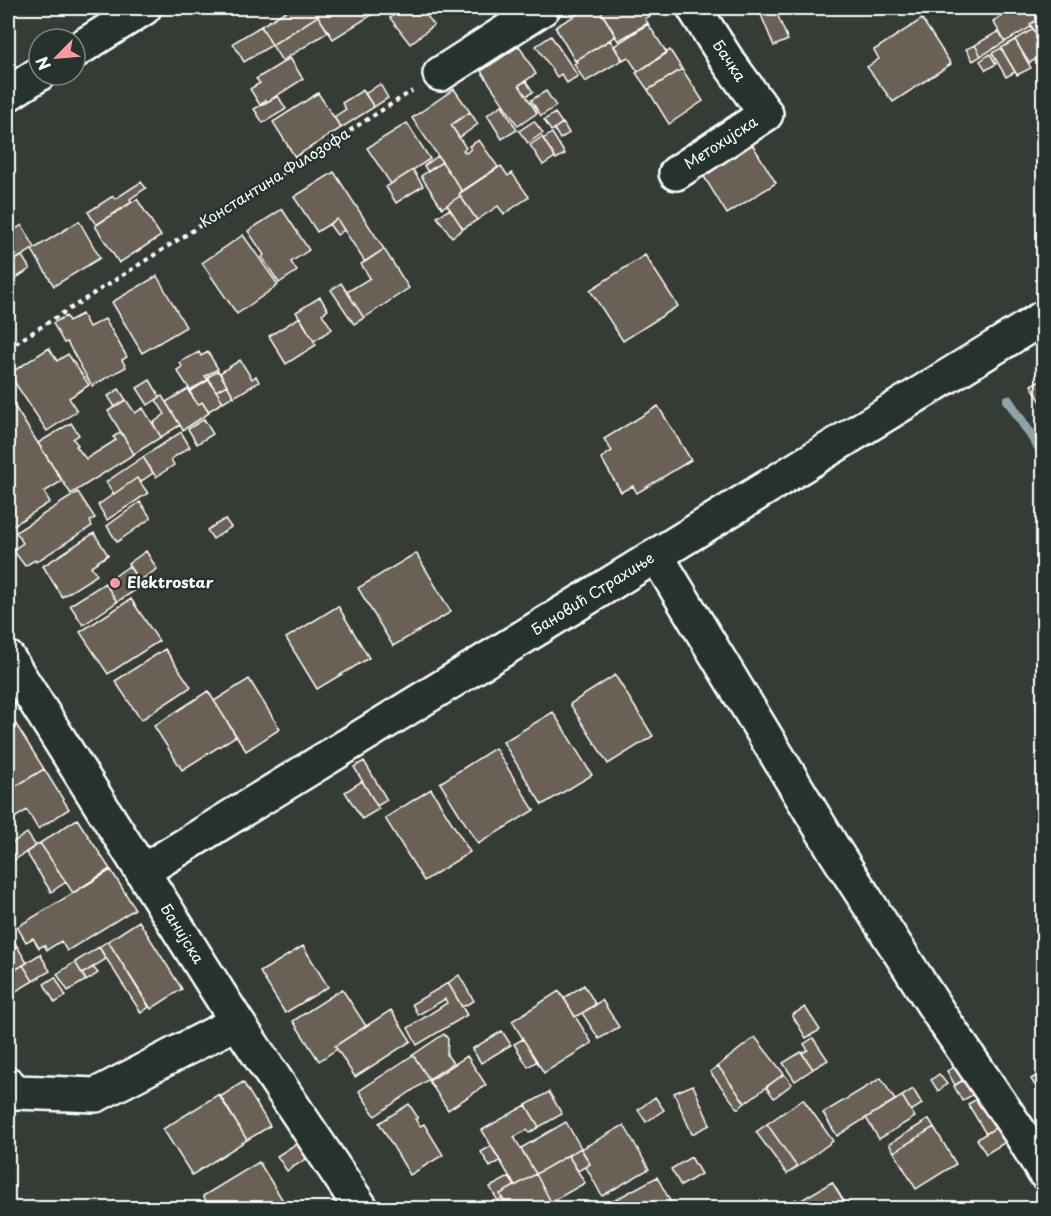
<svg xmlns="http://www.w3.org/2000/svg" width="1051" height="1216" viewBox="0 0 1051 1216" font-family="'Playpen Sans',sans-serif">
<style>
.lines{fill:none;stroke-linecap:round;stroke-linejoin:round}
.stream{stroke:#90a3a7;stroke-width:10}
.building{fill:#6a6054;stroke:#fff;stroke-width:1.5}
.street-casing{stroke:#fff;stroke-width:38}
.path{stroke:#fff;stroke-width:4;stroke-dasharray:4.5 4.5;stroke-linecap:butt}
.street{stroke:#26332d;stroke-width:33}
.poi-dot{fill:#ff9aa2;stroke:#26332d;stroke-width:2}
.labels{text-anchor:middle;stroke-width:4.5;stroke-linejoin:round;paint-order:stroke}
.street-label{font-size:15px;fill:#fff;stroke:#26332d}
.poi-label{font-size:15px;font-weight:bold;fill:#fff;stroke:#26332d;text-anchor:start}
</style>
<rect width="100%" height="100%" fill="#343c35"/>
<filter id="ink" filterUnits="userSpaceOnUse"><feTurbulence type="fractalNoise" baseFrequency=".0167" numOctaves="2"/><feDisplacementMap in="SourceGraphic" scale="12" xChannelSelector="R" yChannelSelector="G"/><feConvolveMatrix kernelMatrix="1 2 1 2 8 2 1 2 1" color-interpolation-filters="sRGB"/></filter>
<g filter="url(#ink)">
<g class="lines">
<path class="stream" d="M1008,400L1044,455"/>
</g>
<path class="building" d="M291,8H372L375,13L333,39L318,16L272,45L261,26Z
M404,8H421L434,25L410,44L390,18Z
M588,8H599L616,36L575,61L555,27Z
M599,8H658L659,10L645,19L648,23L618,41Z
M1015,8H1044V16L1030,24L1031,27L1005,42L993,21Z
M775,9L788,40L774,46L761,15Z
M318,16L328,32L282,61L272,45Z
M1044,16V47L1030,24Z
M922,19L951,64L893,102L867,67L879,59L874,50Z
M648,24L667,53L638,72L628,57L623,60L614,46Z
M261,26L272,45L244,62L233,43Z
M1033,29L1044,47V55L1029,63L1015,40Z
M999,31L1005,42L981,56L975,45Z
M551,36L578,76L567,83L561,74L557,77L536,46Z
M610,40L622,60L585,82L574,64L577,62L576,60Z
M1015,40L1031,68L1017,75L1001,48Z
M975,45L981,56L973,61L966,49Z
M519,46L536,74L519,85L537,113L518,126L481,71Z
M1001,48L1015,72L1006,77L992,53Z
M670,50L682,69L648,90L636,73Z
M990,54L996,64L986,70L980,61Z
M290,58L303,79L267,102L266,100L260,105L250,89L260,83L256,79Z
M682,69L703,101L669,124L648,90Z
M526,81L533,92L526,96L519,85Z
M380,84L388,98L374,107L365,94Z
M454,89L470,112L451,125L466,148L463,150L466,153L471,149L469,146L479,140L498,167L462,191L412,118Z
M363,90L374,107L341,128L334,117L346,109L342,103Z
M546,91L556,106L541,116L531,100Z
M318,93L341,128L295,157L273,122Z
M278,96L286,109L263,123L254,109Z
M502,105L517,130L502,139L487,115Z
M470,112L478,124L459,138L451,125Z
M555,113L562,123L551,131L544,120Z
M534,121L543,133L528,143L519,131Z
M407,123L430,159L391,184L367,148Z
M563,123L569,133L560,139L554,129Z
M744,131L776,183L727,214L695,162Z
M552,133L565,154L556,159L543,139Z
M542,137L555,157L543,165L530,145Z
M438,156L442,162L428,172L424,166Z
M442,162L462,191L459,194L460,196L442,208L421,176Z
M501,166L508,176L512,173L529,197L504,214L498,206L477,220L459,194Z
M413,170L423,186L396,203L386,187Z
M334,172L384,249L365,262L337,219L317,232L294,197Z
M141,182L146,188L130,199L132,202L96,225L88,212L113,196L115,199Z
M460,196L477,220L463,229L447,205Z
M137,199L161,236L119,263L95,226Z
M282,209L309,250L291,262L297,271L279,283L262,257L264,255L248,231Z
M450,209L463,229L452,237L437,217Z
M337,219L344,230L337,235L329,224Z
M79,221L100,258L54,286L32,250Z
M22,225L35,248L8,264V234Z
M243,235L278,285L237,314L202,263Z
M384,249L409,288L364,318L347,292L370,278L361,264Z
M645,255L678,306L623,341L590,290Z
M22,256L30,269L10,282L8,278V264Z
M157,276L186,327L142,353L112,302Z
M341,283L364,318L354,324L331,290Z
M320,297L328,310L322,314L332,329L314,341L296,312Z
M82,314L89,327L105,319L127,357L122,360L126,367L92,386L67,342L64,343L53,323L66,316L69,321Z
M300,317L316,345L286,364L269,336Z
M49,348L57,361L68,354L89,385L69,398L77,411L47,431L9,374Z
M199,352L201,356L208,352L218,369L205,376L208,380L190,390L177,370L182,367L180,362Z
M240,360L252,379L256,376L259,382L234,397L220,373Z
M218,371L227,385L216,391L208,377Z
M1044,378V407L1031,385Z
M150,380L160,397L148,405L137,388Z
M209,380L223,402L209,411L202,402L198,405L189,392Z
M227,385L233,396L223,402L216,391Z
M119,389L126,400L115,407L108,396Z
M188,389L198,405L202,402L209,413L183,430L166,402Z
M162,396L180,425L161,437L153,423L165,414L156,400Z
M126,400L135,413L143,408L161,437L134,454L108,411Z
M13,404L62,481L44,492L50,502L11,527L8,521V408Z
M658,406L691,460L637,493L633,486L621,492L601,458L612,451L604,439Z
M204,419L213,434L197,444L188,429Z
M71,423L79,435L73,439L78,445L76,446L86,459L116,440L113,437L121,432L134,454L71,494L38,443Z
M181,432L190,447L171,459L174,465L156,477L143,457Z
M143,457L153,473L140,482L137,478L114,494L106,482Z
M137,478L148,493L107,520L98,505Z
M78,492L95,518L90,521L92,526L36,562L35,560L25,566L13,550L23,543L16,532Z
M140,502L151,518L117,542L107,526Z
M225,519L231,527L213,539L207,530Z
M94,533L108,555L91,566L97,575L62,597L43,566Z
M146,551L157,569L139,581L128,564Z
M416,553L451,612L393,646L358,588Z
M129,566L142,586L117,602L105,583Z
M105,583L117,602L83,625L70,605Z
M131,599L159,641L108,674L80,632Z
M338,606L369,658L317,689L286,638Z
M165,649L191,687L141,720L115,681Z
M615,675L653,736L608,764L570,704Z
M249,679L280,729L246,751L214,701Z
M208,691L236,736L182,770L154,726Z
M553,712L592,775L542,805L503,742Z
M12,718L44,769L8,791V721Z
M495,748L534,810L478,844L440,783Z
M364,761L387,800L377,806L354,767Z
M44,769L69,809L38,829L27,810L8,822V791Z
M362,781L379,809L362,819L345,792Z
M431,789L470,852L424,881L385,818Z
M77,819L110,869L73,893L40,843Z
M27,833L36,846L8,864V846Z
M40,843L66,882L51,892L26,852Z
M111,870L135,909L67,951L61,941L47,950L44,945L39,948L33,938L26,942L17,927Z
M139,921L182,989L151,1009L108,941Z
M8,930L17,946L8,952Z
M108,941L149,1007L141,1013L99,947Z
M17,946L27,963L8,974V952Z
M303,946L328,987L285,1013L260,972Z
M99,947L106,959L82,974L75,962Z
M40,954L50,971L33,981L23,965Z
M75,962L86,980L68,991L57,974Z
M23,965L33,981L8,996V974Z
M93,967L98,973L86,981L82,974Z
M459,975L474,1001L462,1007L448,983Z
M55,977L66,996L55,1003L44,984Z
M448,983L467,1015L417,1045L408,1028L447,1003L445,999L418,1015L412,1004Z
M584,985L596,1005L575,1017L564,998Z
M342,989L366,1026L335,1046L337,1049L319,1061L293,1021Z
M559,991L592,1043L544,1073L512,1021Z
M602,1000L619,1027L599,1039L582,1013Z
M805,1007L820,1030L806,1038L792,1015Z
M391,1010L411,1041L355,1077L335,1046Z
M502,1031L511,1045L481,1063L472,1049Z
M444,1034L448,1039L447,1055L453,1063L429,1079L413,1055Z
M755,1037L784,1074L745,1103L718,1066Z
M813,1038L828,1060L813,1069L802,1053L808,1050L804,1044Z
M523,1039L537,1061L528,1067L514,1044Z
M801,1052L813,1069L795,1081L783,1063Z
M413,1055L429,1079L375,1116L359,1091Z
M467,1056L486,1085L448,1110L429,1081Z
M962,1063L970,1076L955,1085L947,1071Z
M718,1066L745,1103L738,1109L710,1072Z
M1044,1071V1100L1031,1079Z
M784,1074L792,1084L774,1098L766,1087Z
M939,1074L947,1084L938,1091L931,1080Z
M970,1076L979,1091L962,1101L954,1086Z
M881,1078L895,1100L837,1136L823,1113Z
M243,1082L270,1126L247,1140L220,1097Z
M693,1085L710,1125L692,1134L674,1093Z
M913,1089L922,1104L911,1111L902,1096Z
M549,1092L562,1114L539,1127L526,1105Z
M219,1094L247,1140L192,1175L163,1129Z
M902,1096L915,1117L879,1139L866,1118Z
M982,1096L1000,1125L986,1134L968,1104Z
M655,1097L664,1110L646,1122L638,1110Z
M803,1099L833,1141L797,1167L767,1124Z
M409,1104L418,1118L415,1119L420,1126L424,1124L443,1155L410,1175L379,1123Z
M526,1105L539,1127L529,1133L527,1130L514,1137L536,1174L515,1186L482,1130Z
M929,1119L934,1127L894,1152L889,1144Z
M566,1122L581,1148L536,1174L521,1148Z
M767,1124L797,1167L787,1174L756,1132Z
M624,1125L649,1169L602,1196L586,1167L590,1164L581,1149Z
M1000,1125L1009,1140L986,1154L977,1139Z
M934,1127L956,1164L916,1189L894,1152Z
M299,1142L309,1157L287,1171L277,1156Z
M491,1146L500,1161L490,1167L481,1152Z
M581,1148L590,1164L578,1171L568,1155Z
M568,1155L585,1183L551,1202L536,1174Z
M691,1157L701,1174L681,1186L671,1169Z
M259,1162L287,1207L284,1208H210L203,1196Z
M536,1174L551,1202L555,1199L560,1208H508L500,1194Z
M509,1177L515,1186L500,1194L502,1198L498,1201L490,1187Z
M657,1177L674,1208H600Z
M832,1182L848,1208H802L798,1202Z
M796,1199L802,1208H782Z"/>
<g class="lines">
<defs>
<path id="street" d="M75,51L144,8
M440,74L543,8
M8,94L39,74
M676,173L766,114L729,63L694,8
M656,555L836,853L942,1018L1019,1131L1044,1172
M8,658L237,1022L361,1208
M143,871L1044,317
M8,1084L16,1092L96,1095L237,1022"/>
</defs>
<use href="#street" class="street-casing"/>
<path class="path" d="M8,348L412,91"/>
<use href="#street" class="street"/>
</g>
</g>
<circle class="poi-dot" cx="115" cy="583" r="6"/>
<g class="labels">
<g class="street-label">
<text transform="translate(729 61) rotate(56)" y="5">Бачка</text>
<text transform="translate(721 143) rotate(-33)" y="5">Метохијска</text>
<text transform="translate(275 178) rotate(-32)" y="5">Константина Филозофа</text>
<text transform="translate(593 594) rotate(-32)" y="5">Бановић Страхиње</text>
<text transform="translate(182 934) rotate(58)" y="5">Банијска</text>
</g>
<g class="poi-label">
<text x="127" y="588">Elektrostar</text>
</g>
</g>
<rect width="1051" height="1216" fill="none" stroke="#26332d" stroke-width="30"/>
<rect x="15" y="15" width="1021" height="1186" fill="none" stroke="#fff" stroke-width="2" filter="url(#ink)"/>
<g transform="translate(57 57) rotate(245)"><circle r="28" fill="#26332d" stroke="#7d8581" stroke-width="1.5"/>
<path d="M0-4.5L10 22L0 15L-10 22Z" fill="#ff9aa2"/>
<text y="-9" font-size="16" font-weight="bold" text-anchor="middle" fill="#ffffff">N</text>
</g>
</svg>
